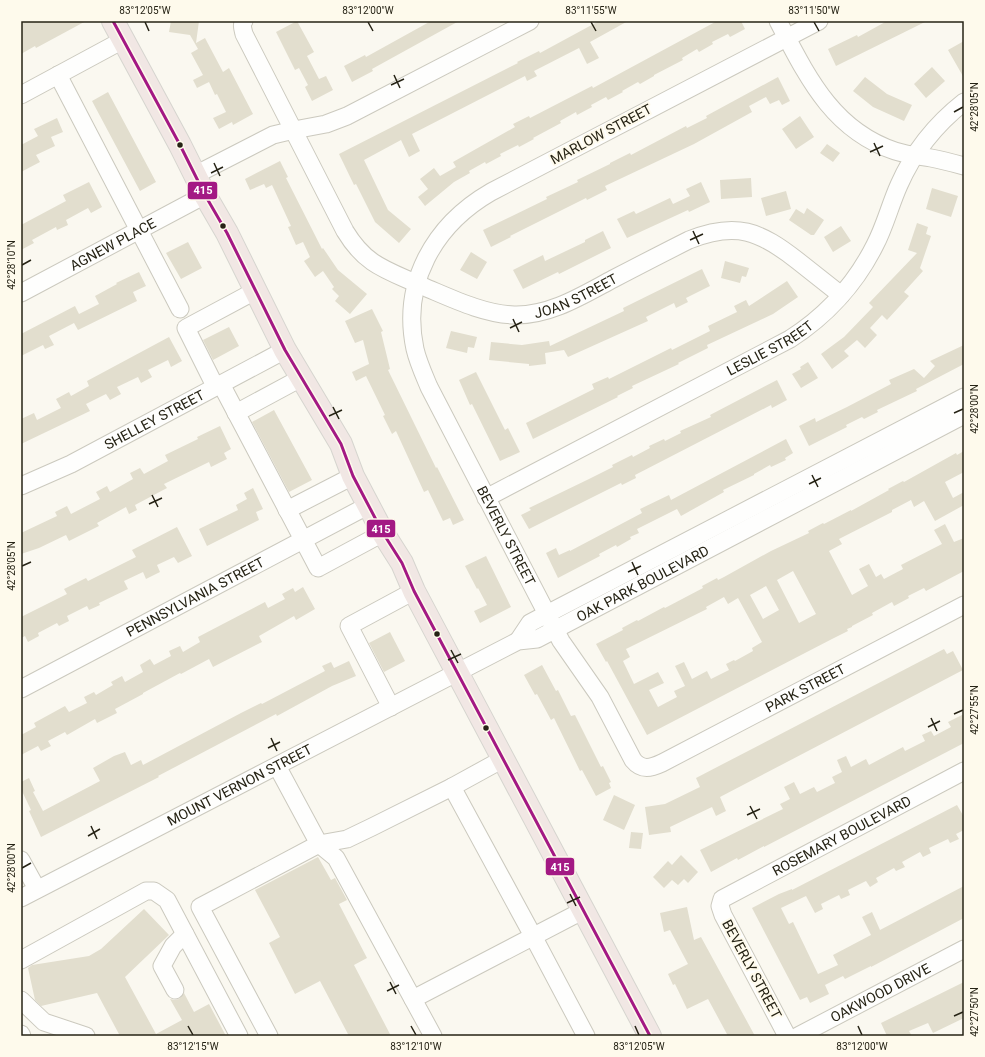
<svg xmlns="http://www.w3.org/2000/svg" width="985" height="1057" viewBox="0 0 985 1057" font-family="Roboto,sans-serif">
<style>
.building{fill:#e2dece;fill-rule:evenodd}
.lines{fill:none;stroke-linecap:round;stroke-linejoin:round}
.minor-casing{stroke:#cbc9be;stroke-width:19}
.major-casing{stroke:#d6d5cf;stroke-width:24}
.minor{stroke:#fefefd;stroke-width:17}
.major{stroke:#f1e7e4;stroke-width:22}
.bus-1-casing{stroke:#fefaec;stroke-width:6}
.bus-1{stroke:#a31984;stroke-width:3}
.ticks{fill:none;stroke:#262315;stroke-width:1.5}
.bus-dot{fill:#262315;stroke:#fefaec;stroke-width:1.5}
.labels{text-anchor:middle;stroke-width:4;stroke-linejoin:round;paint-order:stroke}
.street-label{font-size:14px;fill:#262315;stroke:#fefaec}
.line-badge{stroke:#fefaec;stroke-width:1.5}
.badge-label{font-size:11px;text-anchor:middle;font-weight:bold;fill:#fff}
.neatline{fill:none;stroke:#262315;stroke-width:1.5}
.ticks-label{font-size:10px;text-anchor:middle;fill:#262315}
</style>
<rect width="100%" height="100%" fill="#faf8f0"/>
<path class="building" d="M26,21H86L36,48L35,46L21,54V24Z
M171,21H199L196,43L205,38L223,72L229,68L253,114L233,125L232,122L219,129L213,118L226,112L217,94L215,95L209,82L197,88L193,80L203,75L191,53L198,49L190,35L169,32Z
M297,21L314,52L307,56L319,79L326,76L333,90L312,101L305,87L308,85L299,68L295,70L276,32Z
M431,21H459L372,69L373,71L352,82L344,66L365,55L366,57Z
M599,21H628L590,42L599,58L587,64L579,48L534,71L537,76L527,81L525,76L412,134L420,151L409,157L401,140L364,160L388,210L411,229L399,243L375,222L356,184L354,185L339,154L518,63L517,62L539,51L540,53Z
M717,21H741L745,29L730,37L728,34L712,42L713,44L699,52L697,49L682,58L683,60L654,75V76L640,84L638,82L622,91L623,92L608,100L606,97L591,105L592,107L577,115L576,112L560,121L561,123L533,138L534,139L519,147L518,145L500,154L501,156L486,164L485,162L469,171L470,173L454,182L425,206L418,197L428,189L420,179L434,168L440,176L456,167L453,162L515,127L513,124L529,116L530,118L592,86L593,88Z
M887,21H927L836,66L828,49L857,35L858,37Z
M964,41V78L948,50Z
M932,67L945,81L926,98L914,84Z
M778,77L790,101L782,105L779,100L770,104L766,97L749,106L752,112L694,144L605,186L607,190L587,200L586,198L510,236L511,237L491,247L483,230L547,199L546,197L578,182L577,180L610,164V163L630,153L631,155L686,126L687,128L707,118L706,116Z
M865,77L887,94L912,105L904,121L873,107L853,91Z
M108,92L156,182L140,191L92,101Z
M800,116L814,137L796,149L782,129Z
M57,118L63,132L51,137L55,146L36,155L40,162L21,172V145L38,136L34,129Z
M827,144L840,153L833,162L820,153Z
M280,161L288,177L286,178L322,249L323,248L338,270L367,294L350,314L335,301L339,296L332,289L334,287L323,271L315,277L304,261L310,257L303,242L296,245L288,227L291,226L272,185L266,188L264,184L250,190L245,179Z
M751,178L752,197L721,199L720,180Z
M89,182L102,207L91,213L88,208L66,220L68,225L57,230L56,227L32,240L34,243L21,250V225L66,201L63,195Z
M701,182L710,202L689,212L688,210L627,238L617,219L634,211L636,214L670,198L673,204L690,196L686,189Z
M932,188L958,196L951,217L926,209Z
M786,191L791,209L766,216L761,198Z
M807,208L824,220L814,235H811L789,220L796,209L804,214Z
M917,223L928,227L926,234L931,236L920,268L923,271L904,292L909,296L887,320L882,315L870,328L877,335L865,348L857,340L844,351L849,356L832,369L821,354L844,337L873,307L869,303L917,253L908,250Z
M841,226L851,241L833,252L824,237Z
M603,231L611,248L559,274L558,272L523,289L513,270L543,255L545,261L585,242V240Z
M188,242L202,268L181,279L166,253Z
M471,252L487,262L477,279L460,270Z
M725,261L749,268L746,277L742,276L740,283L721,278Z
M702,269L710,286L686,298L688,302L676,308L674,303L646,317L648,321L568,357L564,350L545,353L546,364L529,366V364L489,360L491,342L522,345L549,341L550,346L624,311L623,308Z
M139,272L146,286L133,292L137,301L78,330L74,323L49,336L54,345L45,349L43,345L21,356V334L75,306L79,314L99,304L95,296L117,284L116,283Z
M787,281L798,297L773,314L707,345L708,348L678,363L679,364L632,386L633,388L617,396L618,397L533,439L526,423L594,389L592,384L608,377L609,379L671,348L672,350L710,331L708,326L737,312L734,306L746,300L749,306Z
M372,309L383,331L381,332L390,369L388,370L436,468L437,467L464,520L453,525L450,518L443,521L428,490L424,492L396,431L392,434L383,416L385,415L366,376L356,381L352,372L369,364L363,340L355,343L345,321Z
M229,327L239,346L213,360L203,340Z
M451,331L477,337L474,348L468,347L467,353L446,348Z
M169,337L182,361L171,367L168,360L148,370L152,377L141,383L138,377L117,387L121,394L110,400L106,394L86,404L90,411L21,444V419L34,413L37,420L61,408L56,399L69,392L71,396L89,386L87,381Z
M964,345V364L916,389L917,391L877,410L878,412L864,419L862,417L846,425L847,427L809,446L799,426L815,418L816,422L847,407L891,384L889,380L914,369L924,378L935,366L930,361Z
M808,362L818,378L801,388L792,374L801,369L800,367Z
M476,372L505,430L508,428L520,452L500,461L472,404L470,405L459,380Z
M777,380L787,400L772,408L771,405L635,475L636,478L622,485L621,483L529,529L521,515L531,510L529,508L589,479L613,467L612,465L632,455L633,457L650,448L649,446L664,439L665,441L681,433L680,431L711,417L710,415Z
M274,410L312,480L289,492L252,422Z
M220,426L231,449L224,453L227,459L211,467L209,462L164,484L167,488L135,505L137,510L129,514L126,507L97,523L99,526L69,541L66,535L39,548L21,554V533L57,516L55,512L67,506L71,514L100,499L96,492L107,486L110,492L133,479L130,473L140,468L144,474L168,461L165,455L198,439L197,437Z
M786,439L793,453L785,458L786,460L771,467L770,465L754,474V475L723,490L724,492L681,516L677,509L637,529L639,533L630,537L631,539L617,547L616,545L599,554L600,556L558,578L546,553L556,548L559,555L570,550V551L642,513L640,509L669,495L671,500Z
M964,451V472L945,482L953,498L964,492V505L935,521L924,501L914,507L911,500L892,510V512L839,539L842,544L829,551L852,595L868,586L859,569L869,564L876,577L881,574L884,579L903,569L901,565L942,544L934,530L945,524L954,542L964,538V571L926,591L924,588L908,596L909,598L894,606L892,602L872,613L873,615L852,626V627L847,629L848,631L832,639L647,735L607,661L606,662L596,644L623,630L622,628L637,620L638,621L664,607L665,608L703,588L702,586L717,578L718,580L724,577L771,551L809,533L808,531L823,523L824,524L851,510V511L889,490L888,489L903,481L904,482L956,453L957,455ZM793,571L816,614L799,623L777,580ZM766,586L779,610L763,619L750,595ZM724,597L728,604L738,598L762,642L752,648L753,651L735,661L734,660L726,664L729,670L711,679L707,671L692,679L684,662L675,666L685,686L674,691L677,697L658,707L649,690L664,683L658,672L634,684L623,661L630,657L626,649L707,609L706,607Z
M253,488L263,509L256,512L259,520L207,546L199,529L238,510L236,505L247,499L244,493Z
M177,527L192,556L178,563L174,557L157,565L160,572L146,579L143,572L124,581L128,589L99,603L100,605L89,610L87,606L67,616L69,621L59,626L57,623L38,633L39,636L28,642L25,636L21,638V617L67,594L64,589L86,578L88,581L136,557L132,550Z
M486,556L511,607L480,623L474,611L487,605L478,588L477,589L465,566Z
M303,587L315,609L296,620L294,616L259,636L262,642L213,667L209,659L181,674L180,673L143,693V694L115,709L117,713L97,723L95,719L67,735L65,732L48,741L51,746L41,751L38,746L21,755V735L36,727L34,723L65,706L69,712L87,703L84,697L94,692L96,695L113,685L111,682L122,676L125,682L143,672L140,665L150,659L154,665L171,656L169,651L180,646L183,652L200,642L198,637L265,602L268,608L285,599L282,594L293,588L295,592Z
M390,632L405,661L384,672L369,643Z
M944,649L947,654L953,651L963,670L720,797L726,811L716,816L712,807L670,827L671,832L649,835L645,807L665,804L700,787L696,778Z
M349,661L356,676L332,686L277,716L276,714L158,776L159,777L41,837L29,811L31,810L21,789V782L29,778L35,791L33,792L43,811L100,781L93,768L114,756L125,752L131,765L141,760L143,765L241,713L261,703L262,704L325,671L322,666L331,662L334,668Z
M542,665L556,691L558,690L571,716L575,715L601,767L603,766L611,782L609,783L611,788L596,796L582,770L580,771L554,718L551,720L537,694L535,695L524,675Z
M964,714V743L764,847V846L738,860L737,858L711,872L700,850L783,809L780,804L790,799L784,787L794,782L800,794L814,787L817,792L835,783L832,777L842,772L837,760L846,756L851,767L866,759L869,765L903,747L905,751L925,741L922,735L931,731L934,736L951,727L948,722Z
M614,795L635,805L624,830L603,820Z
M957,805L964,817V830L956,834L959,839L950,843L948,839L929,848L931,853L923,857L920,852L902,862L905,867L896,871L894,868L876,878L878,882L870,887L866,881L848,890L850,895L841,899L839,895L821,904L823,909L815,913L806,896L781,908L789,924L793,922L818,974L838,965L833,955L871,935L862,917L872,912L880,930L964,886V918L871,967V966L845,979L843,976L825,985L829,994L810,1003L807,997L800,1000L752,908L779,894L792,889V890Z
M631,832L643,833L641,849L629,848Z
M681,855L698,872L688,883L684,879L678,885L672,880L664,888L653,877L668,861L672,865Z
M318,857L331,880L335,878L347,900L339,904L367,958L354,965L391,1036H349L320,981L295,994L269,943L280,937L255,890Z
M687,907L694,940L701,937L755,1036H728L708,999L687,1009L675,984L673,985L668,974L688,964L670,930L664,932L660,913Z
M144,909L169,935L125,977L156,1034L182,1020L170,999L175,1000L179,999L184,993L194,1012L209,1004L226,1036H120L97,993L41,1006L35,1000L28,968L32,965L89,956L101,949Z
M964,982V1018L933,1033L928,1023L909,1031L912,1036H887L881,1023Z"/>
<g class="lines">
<defs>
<g id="minor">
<path id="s1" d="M244,21C241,25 243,29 244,34L345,231C366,266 387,270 422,286C451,298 483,314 514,315C550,316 583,295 613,279C638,266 663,253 689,240C736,221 760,231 798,261C812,272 827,284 841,295"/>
<path d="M778,21C807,76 832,130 895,151C907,155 919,156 931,158C942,160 953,163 964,166"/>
<path id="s2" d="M819,21L491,192C434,225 401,283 415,349C418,362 424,375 429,387L561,641L600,697L633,760C642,771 651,768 662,763L964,605"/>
<path d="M58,75L180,309"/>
<path d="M21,95L123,40"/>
<path d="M195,175L273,135L294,130L326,124L347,116L530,21"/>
<path id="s3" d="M21,293L205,195"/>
<path d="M221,384L318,568L383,533"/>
<path d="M215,386L186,328L255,291"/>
<path d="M236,413L301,378"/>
<path id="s4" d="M21,486L71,464L285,350"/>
<path id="s5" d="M486,498L790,339C826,316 856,283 875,245C885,226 890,205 899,185C913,153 936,124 964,102"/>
<path d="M287,510L353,476"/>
<path d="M518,641L530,623L547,614L964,397"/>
<path id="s6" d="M21,689L369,505"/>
<path d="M391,707L349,626L414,591"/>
<path d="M277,766L319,844L347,839L372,827L452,787L503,759"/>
<path d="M452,787L533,936L586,1036"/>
<path d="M21,860L37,889"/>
<path id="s7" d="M21,898L518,641L537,639L964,415"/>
<path d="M21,960L146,891H154L167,900L239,1036"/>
<path d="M175,990L162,966L173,946L185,934"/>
<path d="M413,999L584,910"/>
<path d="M21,1000L44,1022L86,1036"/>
<path d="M21,1034L22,1036"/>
<path d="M269,1036L200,907L319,844L336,858L433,1036"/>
<path id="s8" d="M787,1036L723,915L720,906L722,899L964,771"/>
<path id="s9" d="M798,1036L964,949"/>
</g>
<path id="major" d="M113,21L180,145L205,195L227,233L285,350L341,444L353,476L383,533L402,563L414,591L650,1036"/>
</defs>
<use href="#minor" class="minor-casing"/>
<use href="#major" class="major-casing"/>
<use href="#minor" class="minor"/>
<use href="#major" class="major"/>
<defs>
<path id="bus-1" d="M113,21L180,145L205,195L227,233L285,350L341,444L353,476L383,533L402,563L414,591L650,1036"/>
</defs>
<use href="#bus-1" class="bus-1-casing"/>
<use href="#bus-1" class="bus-1"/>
</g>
<path class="ticks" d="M145,22L149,31M368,22L373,31M591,22L596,31M814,22L819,31M394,75L400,88M391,85L404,79M954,112L963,107M874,143L880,156M870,152L883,146M214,163L220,176M211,173L223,167M693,231L699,244M690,240L703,234M22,265L31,260M513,319L519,332M510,328L522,322M333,407L339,419M954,413L963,409M329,416L342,410M812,475L818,487M809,484L821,478M152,495L158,507M149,504L162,498M632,562L638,575M22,566L31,562M628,572L641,566M451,650L458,663M448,660L461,654M954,714L963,710M931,718L937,731M928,727L940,721M271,738L277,751M268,748L280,742M750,806L757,819M747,815L760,809M91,826L97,839M88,836L100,829M22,868L31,863M570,894L576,906M567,903L580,897M390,982L396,994M387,991L399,985M954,1016L963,1012M188,1026L193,1035M411,1026L416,1035M635,1026L639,1035M858,1026L862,1035"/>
<g class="bus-dot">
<circle cx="180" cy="145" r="3.5"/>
<circle cx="223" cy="226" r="3.5"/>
<circle cx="437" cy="634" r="3.5"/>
<circle cx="486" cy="728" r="3.5"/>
</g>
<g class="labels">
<g class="street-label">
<text transform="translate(601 134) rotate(-28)" y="5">MARLOW STREET</text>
<text dy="5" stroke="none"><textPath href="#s3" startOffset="104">AGNEW PLACE</textPath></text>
<text dy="5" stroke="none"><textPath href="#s1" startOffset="494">JOAN STREET</textPath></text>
<text dy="5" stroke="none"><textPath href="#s5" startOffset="321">LESLIE STREET</textPath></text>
<text dy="5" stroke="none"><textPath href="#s4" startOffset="149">SHELLEY STREET</textPath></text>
<text dy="5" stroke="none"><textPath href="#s2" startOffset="765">BEVERLY STREET</textPath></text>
<text dy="5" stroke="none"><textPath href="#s7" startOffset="698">OAK PARK BOULEVARD</textPath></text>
<text dy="5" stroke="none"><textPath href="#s6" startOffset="197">PENNSYLVANIA STREET</textPath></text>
<text dy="5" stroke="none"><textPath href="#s2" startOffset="1217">PARK STREET</textPath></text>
<text dy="5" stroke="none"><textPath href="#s7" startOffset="246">MOUNT VERNON STREET</textPath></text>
<text dy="5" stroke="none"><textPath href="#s8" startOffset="289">ROSEMARY BOULEVARD</textPath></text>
<text transform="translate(752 969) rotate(62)" y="5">BEVERLY STREET</text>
<text dy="5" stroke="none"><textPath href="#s9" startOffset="93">OAKWOOD DRIVE</textPath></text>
</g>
</g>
<g class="line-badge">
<rect x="187" y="181" width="31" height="19" rx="4" fill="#a31984"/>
<rect x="366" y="519" width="30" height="19" rx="4" fill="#a31984"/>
<rect x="545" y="857" width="30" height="19" rx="4" fill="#a31984"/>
</g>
<g class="badge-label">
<text x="203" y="194">415</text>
<text x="381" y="533">415</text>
<text x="560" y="871">415</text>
</g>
<rect width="985" height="1057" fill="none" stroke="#fefaec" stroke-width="44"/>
<rect x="22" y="22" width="941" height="1013" class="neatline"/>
<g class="ticks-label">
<text x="145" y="14">83°12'05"W</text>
<text x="368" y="14">83°12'00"W</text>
<text x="591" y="14">83°11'55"W</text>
<text x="814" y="14">83°11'50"W</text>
<text transform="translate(974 107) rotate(-90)" y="4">42°28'05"N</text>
<text transform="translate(11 265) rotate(-90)" y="4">42°28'10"N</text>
<text transform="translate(974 409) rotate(-90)" y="4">42°28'00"N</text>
<text transform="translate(11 566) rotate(-90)" y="4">42°28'05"N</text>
<text transform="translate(974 710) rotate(-90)" y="4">42°27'55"N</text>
<text transform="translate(11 868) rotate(-90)" y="4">42°28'00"N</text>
<text transform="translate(974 1012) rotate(-90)" y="4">42°27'50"N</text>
<text x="193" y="1050">83°12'15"W</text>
<text x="416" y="1050">83°12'10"W</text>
<text x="639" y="1050">83°12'05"W</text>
<text x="862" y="1050">83°12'00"W</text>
</g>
</svg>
